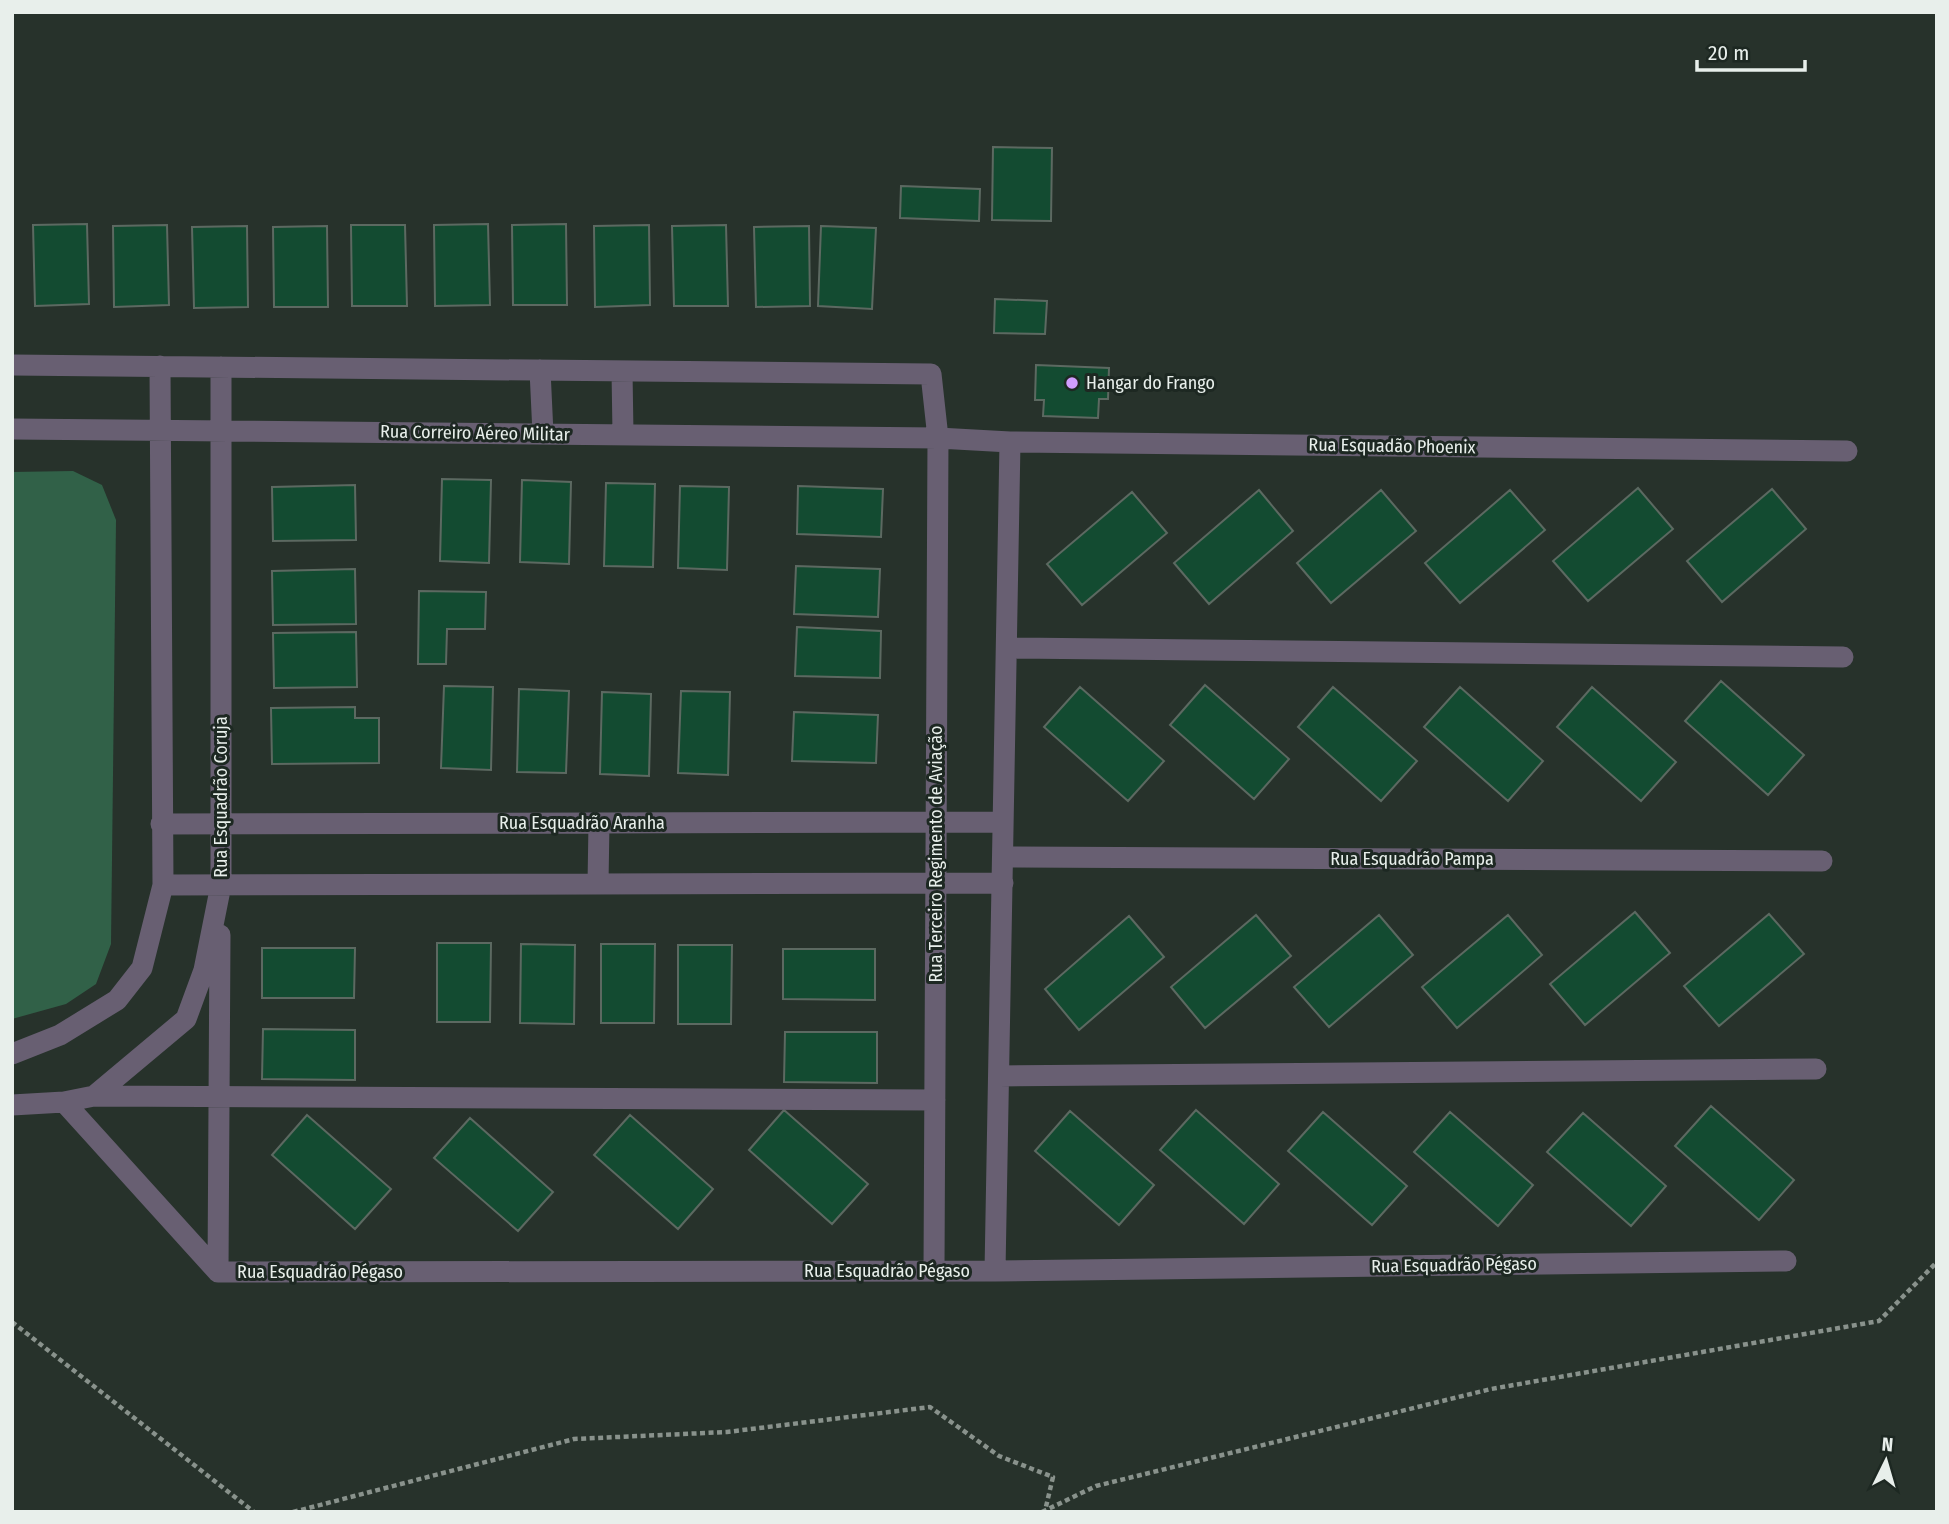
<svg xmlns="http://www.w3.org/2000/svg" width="1949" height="1524" viewBox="0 0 1949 1524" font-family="'Fira Sans Condensed',sans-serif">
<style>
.green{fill:#316148}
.building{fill:#134b31;stroke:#5c6961;stroke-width:2}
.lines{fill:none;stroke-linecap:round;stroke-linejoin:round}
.path{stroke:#89928c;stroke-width:4.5;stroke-dasharray:5 3.5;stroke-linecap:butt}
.street{stroke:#685f72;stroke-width:21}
.poi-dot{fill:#d09dfe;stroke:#1d2822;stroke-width:2.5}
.labels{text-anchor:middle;stroke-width:6;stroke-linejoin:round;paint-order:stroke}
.poi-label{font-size:18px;fill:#e8efeb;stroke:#1d2822;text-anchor:start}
.street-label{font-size:18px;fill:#e8efeb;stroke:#1d2822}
</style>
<rect width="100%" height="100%" fill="#27322b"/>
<path class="green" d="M73,471L102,485L116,520L111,944L96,984L66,1004L12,1019V472Z"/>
<path class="building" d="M993,147L1052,148L1051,221L992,220Z
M901,186L980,189L979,221L900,218Z
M87,224L89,304L35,306L33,225Z
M488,224L490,305L435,306L434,225Z
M566,224L567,305H513L512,225Z
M167,225L169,305L114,307L113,226Z
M351,225H405L407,306H352Z
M649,225L650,305L595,307L594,226Z
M726,225L728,306H674L672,226Z
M247,226L248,307L194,308L192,227Z
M327,226L328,307H274L273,227Z
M809,226L810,306L756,307L754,227Z
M821,226L876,228L872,309L818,306Z
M995,299L1047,301L1045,334L994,333Z
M1036,365L1109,368L1108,399H1099L1098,418L1043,416L1044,400H1035Z
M442,479L491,480L489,563L440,561Z
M522,480L571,482L569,564L520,562Z
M606,483L655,484L653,567L604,566Z
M355,485L356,540L273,541L272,487Z
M680,486L729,487L727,570L678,568Z
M798,486L883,489L881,537L797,534Z
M1638,488L1673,529L1588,601L1553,561Z
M1772,489L1806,529L1722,602L1687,561Z
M1259,490L1293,531L1209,604L1174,563Z
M1381,490L1416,531L1331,603L1297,563Z
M1510,490L1545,530L1460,603L1425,563Z
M1132,492L1167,533L1082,605L1047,564Z
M796,566L880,569L878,617L794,614Z
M355,569L356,624L273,625L272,571Z
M419,591L486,592L485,629H447L446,664H418Z
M797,627L881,631L880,678L795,676Z
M356,632L357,687L274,688L273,633Z
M1721,681L1804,755L1768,795L1685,721Z
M1205,685L1289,759L1254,799L1170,725Z
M444,686L493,687L491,770L441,768Z
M1080,687L1164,761L1128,801L1044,727Z
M1333,687L1417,761L1381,801L1298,727Z
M1460,687L1543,761L1508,801L1424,727Z
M1592,687L1676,762L1641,801L1557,727Z
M519,689L569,691L566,773L517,772Z
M681,691L730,692L728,775L678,773Z
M602,692L651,694L649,776L600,774Z
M355,707V718H379V763L272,764L271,708Z
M794,712L878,715L876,763L792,761Z
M1635,912L1670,953L1585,1025L1550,984Z
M1769,914L1804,954L1719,1026L1684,986Z
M1256,915L1291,956L1205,1028L1171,987Z
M1379,915L1413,955L1329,1027L1294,987Z
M1508,915L1542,955L1457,1028L1422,987Z
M1129,916L1164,957L1079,1030L1045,989Z
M437,943H491L490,1022H437Z
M521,944L575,945L574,1024L520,1023Z
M601,944H655L654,1023H601Z
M678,945H732L731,1024H678Z
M262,948H355L354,998H262Z
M783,949H875V1000L783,999Z
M263,1029L355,1030V1080L262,1079Z
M785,1032H877V1083L784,1082Z
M1711,1106L1794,1180L1759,1220L1675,1146Z
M784,1110L868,1184L832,1224L749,1150Z
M1196,1110L1279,1184L1244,1224L1160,1150Z
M1070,1111L1154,1185L1119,1225L1035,1151Z
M1323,1112L1407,1186L1372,1225L1288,1151Z
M1450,1112L1533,1185L1498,1226L1414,1152Z
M1583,1113L1666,1186L1631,1226L1547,1152Z
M307,1115L391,1189L355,1229L272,1155Z
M630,1115L713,1189L678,1229L594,1155Z
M470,1118L553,1192L518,1231L434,1158Z"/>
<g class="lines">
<path class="path" d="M12,1322L254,1512
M293,1512L574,1439L727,1432L930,1407L999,1456L1053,1477L1045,1511
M1042,1512L1096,1486L1491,1389L1879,1321L1937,1262"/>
<path class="street" d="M12,365L931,374L938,438L934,1270
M540,370L543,434
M622,371L623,434
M12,429L938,438L1010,442L1847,451
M1007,648L1843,657
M161,824L1003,822
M1003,857L1822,861
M598,884L599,823
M163,885L1003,883
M12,1054L60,1035L117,1000L142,968L163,885L160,366
M999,1076L1816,1069
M94,1096L935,1100
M64,1102L218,1272L995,1271L1786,1261
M12,1105L64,1102L94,1096L186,1019L204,970L221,885V367
M995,1271L1010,442
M218,1272L220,935"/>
</g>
<circle class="poi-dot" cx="1072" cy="383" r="7"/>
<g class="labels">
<g class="poi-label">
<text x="1086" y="389">Hangar do Frango</text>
</g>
<g class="street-label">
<text transform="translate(475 433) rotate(1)" y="6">Rua Correiro Aéreo Militar</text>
<text transform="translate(1392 446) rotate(1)" y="6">Rua Esquadão Phoenix</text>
<text transform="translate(221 797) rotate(-90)" y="6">Rua Esquadrão Coruja</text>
<text x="582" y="829">Rua Esquadrão Aranha</text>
<text transform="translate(936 854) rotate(-90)" y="6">Rua Terceiro Regimento de Aviação</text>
<text x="1412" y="865">Rua Esquadrão Pampa</text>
<text transform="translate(1454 1265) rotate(-1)" y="6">Rua Esquadrão Pégaso</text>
<text x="887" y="1277">Rua Esquadrão Pégaso</text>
<text x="320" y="1278">Rua Esquadrão Pégaso</text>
</g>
</g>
<rect width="1949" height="1524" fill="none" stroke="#e8efeb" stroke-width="28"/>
<g transform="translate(1886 1461) rotate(5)" stroke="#1d2822" stroke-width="5" paint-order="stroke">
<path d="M0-5L12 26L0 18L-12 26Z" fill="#e8efeb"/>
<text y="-10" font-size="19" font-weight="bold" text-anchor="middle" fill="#e8efeb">N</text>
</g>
<path d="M1697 60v10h108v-10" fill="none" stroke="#e8efeb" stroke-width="3.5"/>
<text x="1708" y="60" font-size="21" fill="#e8efeb" stroke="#1d2822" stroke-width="5" paint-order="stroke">20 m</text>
</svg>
